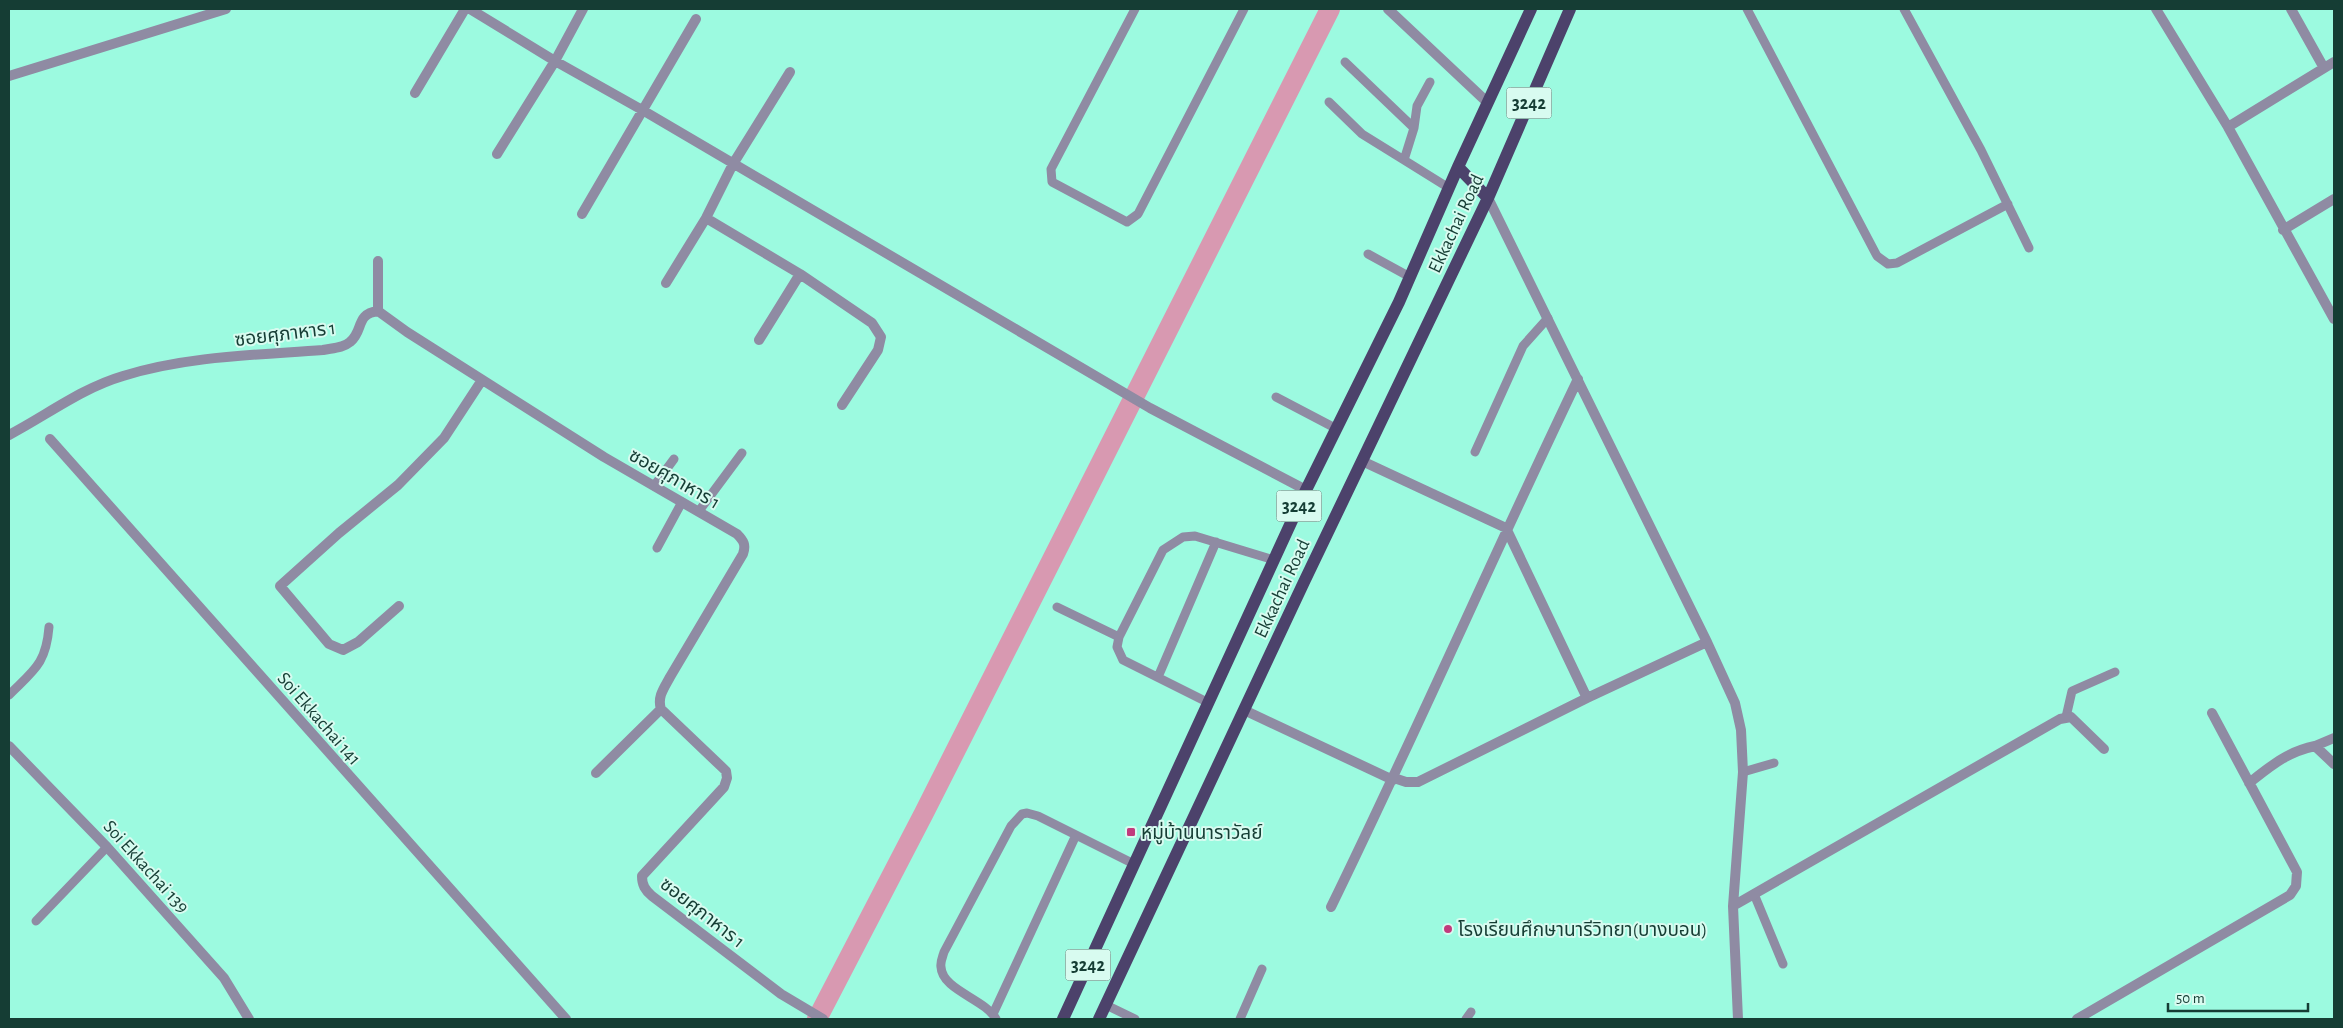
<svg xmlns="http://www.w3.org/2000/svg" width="2343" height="1028" viewBox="0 0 2343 1028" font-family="'Alegreya Sans','Noto Sans Thai',sans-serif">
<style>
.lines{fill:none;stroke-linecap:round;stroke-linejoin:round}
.canal{stroke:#d899b1;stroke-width:20}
.service{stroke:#8f8ba3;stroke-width:9}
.minor{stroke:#8f8ba3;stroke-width:10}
.primary{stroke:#4c426b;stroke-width:12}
.poi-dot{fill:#c13b7d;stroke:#d8fbf0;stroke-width:2}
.labels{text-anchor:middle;stroke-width:4;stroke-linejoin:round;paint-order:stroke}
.shield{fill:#d8fbf0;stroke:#50766c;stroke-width:1}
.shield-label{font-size:18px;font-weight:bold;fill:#153d34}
.street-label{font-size:19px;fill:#153d34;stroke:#d8fbf0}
.poi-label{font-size:19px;fill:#153d34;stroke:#d8fbf0;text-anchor:start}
</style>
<rect width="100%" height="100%" fill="#9cfae0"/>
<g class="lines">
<path class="canal" d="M817,1019L924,813L1330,9"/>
<path class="service" d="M1135,9L1051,169L1052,182L1127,222L1138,214L1244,9
M1747,9L1877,256L1888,264L1897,263L2008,204
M1904,9L1981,150L2029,248
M1345,62L1414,128L1404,160L1449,188
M1329,102L1362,134L1404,160
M1414,128L1417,106L1430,82
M1368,254L1410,277
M1276,397L1337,429
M1475,452L1523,346L1548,318
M654,486L674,459
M699,511L742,453
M657,548L682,502
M1057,607L1119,637
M1158,677L1216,542
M9,695C34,670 46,664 49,627
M1209,703L1123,660L1117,647L1119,637L1163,550L1183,537L1195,536L1274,560
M2066,717L2072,691L2115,672
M1743,772L1774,763
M1754,894L1783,964
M36,921L107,847
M1106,1005L1135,1019
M993,1014L1076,835
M996,1019C985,999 942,990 941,967C940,962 943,956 944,952L1011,826L1022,814L1027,813L1038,816L1134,864
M1240,1019L1262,969
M1466,1019L1471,1012"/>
<path class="minor" d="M470,9L555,61L644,111L1150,408L1306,490
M1388,9L1488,103
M2156,9L2228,127L2334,319
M2291,9L2324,68
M9,76L226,9
M415,93L465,9
M2228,127L2334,62
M497,154L555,61L583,9
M1488,198L1707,642L1735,703L1741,730L1743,772L1733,906L1738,1019
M582,214L696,19
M706,218L800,274L872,323L881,337L878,350L842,405
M2283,230L2334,199
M378,261V311
M666,283L706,218L733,164L790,72
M759,340L800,274
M9,435C47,415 82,388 123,376C187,356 257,355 323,350C332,348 343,348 350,342C364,331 355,314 378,311L407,332L604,457L737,534C744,541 746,545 743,554L670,677C664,688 657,697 661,709L726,771L727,778L724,787L642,876C642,885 645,890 652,896L781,994L823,1019
M50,439L566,1019
M1362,461L1506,528L1587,698
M399,606L358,642L343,650L329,644L280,586L339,533L398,485L444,438L482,380
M1244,710L1393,780
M9,746L107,847L224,978L249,1019
M2315,746L2334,738
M596,773L661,709
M1394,778L1406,782H1418L1587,698L1707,642
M2249,783C2272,765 2287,752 2315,746L2334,764
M1733,906L2060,719L2071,717L2104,749
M1331,907C1416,733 1494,554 1578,379
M2077,1019L2290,895L2296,886L2297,872L2212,713"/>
<path class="primary" d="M1458,167L1488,198
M1063,1019L1306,490L1399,302L1458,167L1531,9
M1099,1019L1304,582L1488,198L1570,9"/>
</g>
<g class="poi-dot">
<rect x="1126" y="827" width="10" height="10" rx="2.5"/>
<circle cx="1448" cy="929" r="5"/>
</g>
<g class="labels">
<g class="shield">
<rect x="1506.5" y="87.5" width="45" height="31" rx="4"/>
<rect x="1276.5" y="490.5" width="45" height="31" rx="4"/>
<rect x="1065.5" y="949.5" width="45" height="31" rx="4"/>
</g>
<g class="shield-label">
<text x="1529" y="109">3242</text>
<text x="1299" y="512">3242</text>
<text x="1088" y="971">3242</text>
</g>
<g class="street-label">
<text transform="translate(1455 223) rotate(-65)" y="7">Ekkachai Road</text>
<text transform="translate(285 333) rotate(-7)" y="7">ซอยศุภาหาร 1</text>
<text transform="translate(675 478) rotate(30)" y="7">ซอยศุภาหาร 1</text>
<text transform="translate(1281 588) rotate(-65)" y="7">Ekkachai Road</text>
<text transform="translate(320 718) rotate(49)" y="7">Soi Ekkachai 141</text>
<text transform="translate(147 866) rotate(48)" y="7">Soi Ekkachai 139</text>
<text transform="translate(703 912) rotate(38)" y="7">ซอยศุภาหาร 1</text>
</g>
<g class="poi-label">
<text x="1141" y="839">หมู่บ้านนาราวัลย์</text>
<text x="1458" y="936">โรงเรียนศึกษานารีวิทยา(บางบอน)</text>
</g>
</g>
<rect width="2343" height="1028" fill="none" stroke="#153d34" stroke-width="20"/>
<path d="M2168 1003v8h140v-8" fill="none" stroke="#153d34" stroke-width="2.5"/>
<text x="2176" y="1003" font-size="15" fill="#153d34" stroke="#d8fbf0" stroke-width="4" paint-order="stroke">50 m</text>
</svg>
